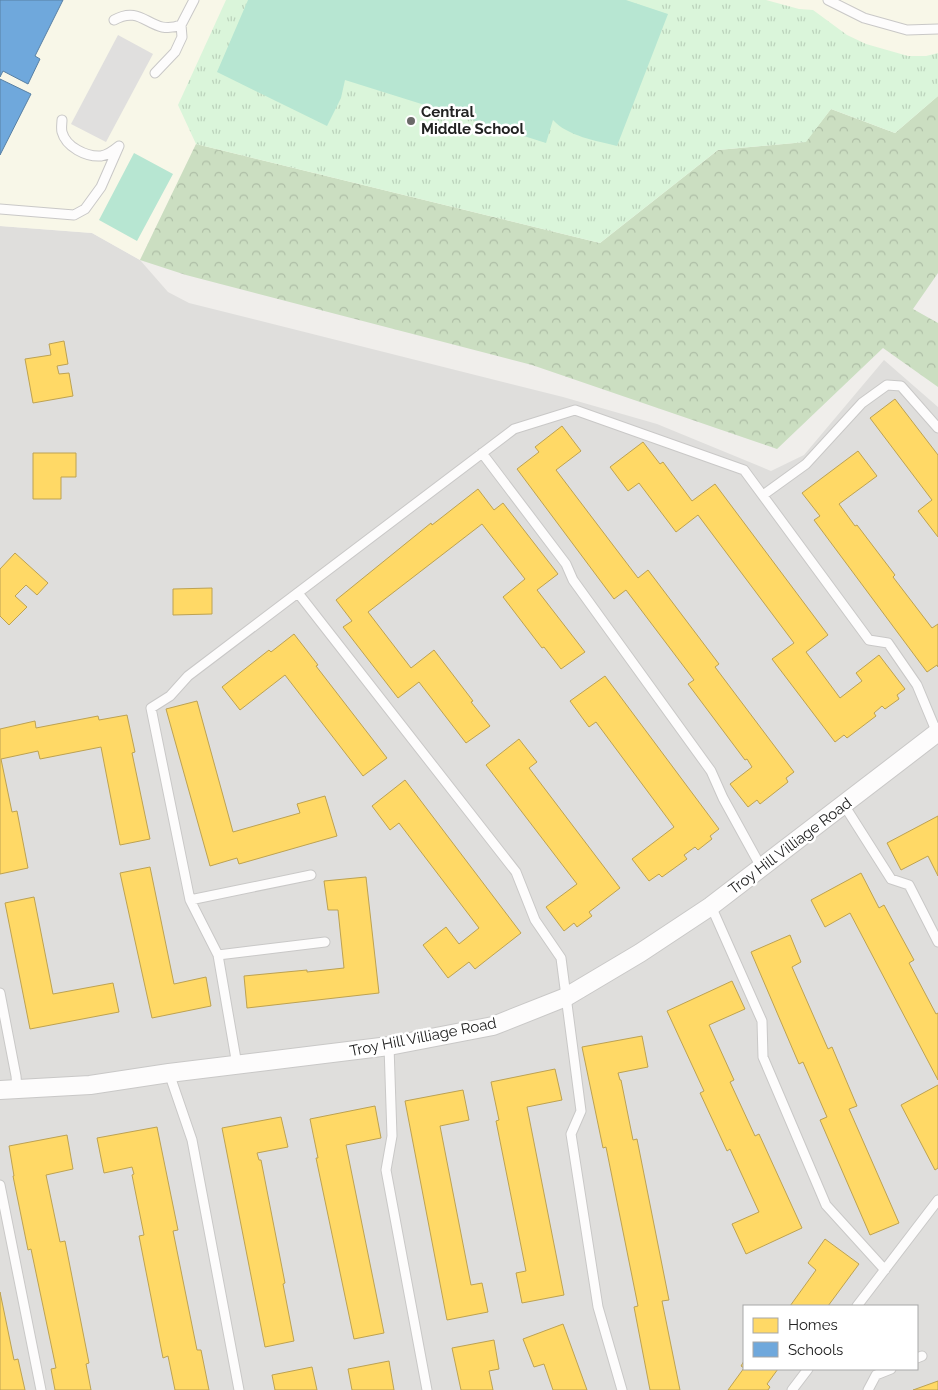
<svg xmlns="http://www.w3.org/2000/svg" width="938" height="1390" viewBox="0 0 938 1390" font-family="Raleway,sans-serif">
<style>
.residential{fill:#dfdedc;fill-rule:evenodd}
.education{fill:#f8f7e8}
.forest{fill:url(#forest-crowns)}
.park{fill:url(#park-tufts)}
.pitch{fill:#b7e6d2}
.parking{fill:#e0dfde}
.homes{fill:#ffd966;stroke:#bda252}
.schools{fill:#6fa8dc;stroke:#5880a4}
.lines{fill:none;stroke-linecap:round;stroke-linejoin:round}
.lane-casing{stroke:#c9c8c7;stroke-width:11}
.street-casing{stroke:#c9c8c7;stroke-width:20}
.lane{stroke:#fdfcfc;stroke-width:9}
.street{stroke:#fdfcfc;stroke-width:18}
.poi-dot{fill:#6a6968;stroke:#fff;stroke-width:2}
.labels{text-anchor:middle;stroke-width:5;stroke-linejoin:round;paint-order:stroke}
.poi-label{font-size:15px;font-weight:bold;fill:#222;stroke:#fff;text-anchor:start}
.street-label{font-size:15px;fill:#222;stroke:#fff}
</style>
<defs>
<pattern id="forest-crowns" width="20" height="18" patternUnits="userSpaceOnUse" patternTransform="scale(1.25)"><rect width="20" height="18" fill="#cbdec1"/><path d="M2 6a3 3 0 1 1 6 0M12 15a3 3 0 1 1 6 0" fill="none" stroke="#aebea6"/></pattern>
<pattern id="park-tufts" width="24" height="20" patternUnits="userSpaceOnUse" patternTransform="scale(1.25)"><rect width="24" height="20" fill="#daf5da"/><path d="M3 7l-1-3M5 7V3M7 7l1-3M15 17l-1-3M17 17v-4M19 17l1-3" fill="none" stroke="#bbd2bb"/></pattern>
</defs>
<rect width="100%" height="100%" fill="#f0eeeb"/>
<path class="residential" d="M0,226L92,233L140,260L168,292L189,303L563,397L657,424L771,471L804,455L884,360L938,407V1390H0ZM744,1306H917V1369H744Z"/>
<path class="education" d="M0,0H938V96L895,133L831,109L806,142L718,150L600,243L196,145L140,260L92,233L0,226Z"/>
<path class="forest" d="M938,96V273L913,309L938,323V387L883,348L777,449L532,365L186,275L140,260L196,144L600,243L718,150L805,142L831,109L895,133Z"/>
<path class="park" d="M226,0H766L799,9L813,10L847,35L866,44L908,56H926L938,53V96L895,133L831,109L806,142L718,150L600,243L196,144L178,105Z"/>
<path class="pitch" d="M248,0H626L668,14L617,146C597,141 567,136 553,120L546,143L345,80L341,98L327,126L217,72Z
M134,153L173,174L137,241L99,220Z"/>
<path class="parking" d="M118,35L153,54L106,142L71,124Z"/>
<path class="homes" d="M64,341L68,364L57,366L59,374L69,373L73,396L33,403L25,359L51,355L49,344Z
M895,399L938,455V537L918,511L932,500L870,418Z
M562,426L581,451L556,470L638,578L648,570L719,664L715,667L794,772L786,778L788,782L760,804L757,800L748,807L730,784L752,767L747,759L745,760L688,684L694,680L626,590L614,599L517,469L539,452L535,447Z
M643,442L660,464L663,462L692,501L715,484L828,635L806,652L840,698L862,681L856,673L879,655L905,689L897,695L899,699L885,709L882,706L874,713L876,716L847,738L844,735L835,742L772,659L794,643L698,515L676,532L639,483L628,491L610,467Z
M858,451L877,476L839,504L855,526L857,525L895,575L893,577L932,628L938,624V667L937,665L927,672L814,520L820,516L802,493Z
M33,453H76V477H61V499H33Z
M478,489L494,510L503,503L558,574L537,590L585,652L561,669L544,647L542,648L503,597L525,579L482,524L368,612L411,668L434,650L473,701L471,702L490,726L466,743L419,682L398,698L343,627L352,621L336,600L431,523L432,525Z
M15,553L48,583L37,595L26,585L15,596L27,607L9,625L0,616V569Z
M212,588V614L173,615V589Z
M294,634L318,665L316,666L387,758L363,776L285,675L240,710L222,687L269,650L271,652Z
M605,676L719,829L710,836L712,839L698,850L695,847L684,855L687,859L662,877L659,874L649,881L632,859L674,827L596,722L589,727L570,701Z
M197,701L233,832L300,813L297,804L325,796L337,836L239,864L237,858L210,866L166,709Z
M127,715L135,752L132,753L150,839L120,845L101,747L40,759L38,751L1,759L12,812L17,811L28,868L0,874V729L35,721L36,728L98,716L99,720Z
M519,739L537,762L529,768L620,888L589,912L592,916L577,927L574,923L564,931L546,907L577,884L486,765Z
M405,780L521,933L475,969L469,962L448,978L423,945L446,927L459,944L479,928L399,823L390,830L372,806Z
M938,816V876L928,856L901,870L887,843Z
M150,867L174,984L206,977L211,1006L152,1018L120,873Z
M861,873L879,908L884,905L914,960L909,963L936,1014L938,1013V1080L850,913L825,927L811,900Z
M366,877L379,993L247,1008L244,976L307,970V972L344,968L338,910H328L324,881Z
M34,897L53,994L113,983L119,1012L30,1029L5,903Z
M790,935L801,962L792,967L828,1049L832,1047L857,1106L849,1109L899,1223L870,1235L820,1120L827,1117L803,1062L799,1064L751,952Z
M732,981L745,1009L709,1025L734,1080L730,1082L755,1136L759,1134L802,1228L746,1254L732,1224L759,1212L730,1149L727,1151L700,1093L704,1091L667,1011Z
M642,1036L648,1067L618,1073L620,1080H621L633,1140L637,1139L669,1300L662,1301L680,1390H650L634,1307L638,1306L606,1147L603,1148L582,1047Z
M555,1069L562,1100L527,1107L564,1295L522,1303L516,1273L526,1271L496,1121L499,1120L491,1082Z
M938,1085V1168L935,1170L901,1105Z
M463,1090L469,1120L440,1126L471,1285L482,1283L488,1312L447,1320L405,1101Z
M375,1106L381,1138L346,1145L384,1333L354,1339L316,1158H318L310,1119Z
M281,1117L288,1147L257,1153L259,1160H261L285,1283L283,1284L294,1341L265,1347L222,1128Z
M157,1127L178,1230L173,1231L197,1350H201L209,1390H175L168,1356L163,1358L139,1236L144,1235L132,1175L134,1174L132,1167L104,1173L97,1138Z
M67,1135L73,1169L46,1175L60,1242L65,1241L89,1363L86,1364L91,1390H55L51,1369L56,1368L31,1249L28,1250L13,1176H14L9,1146Z
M825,1239L859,1264L828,1306H790L816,1270L808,1263Z
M0,1292L14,1360L18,1359L25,1390H0Z
M563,1324L587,1390H553L544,1364L534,1367L523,1339Z
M494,1340L499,1369L489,1371L493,1390H461L452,1348Z
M389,1361L394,1390H352L348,1369Z
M744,1361V1369H778L767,1384L770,1387L768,1390H728L744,1368L741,1366Z
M312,1367L317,1390H275L272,1375Z
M938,1381V1390H913Z"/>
<path class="schools" d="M0,0H63L35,56L40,59L28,84L3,71L0,77Z
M0,79L31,94L0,155Z"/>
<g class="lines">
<defs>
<path id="lane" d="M828,0L864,18L907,30L938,29
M114,20C144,3 150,37 181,25
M155,73L175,52L182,37L181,25L194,0
M62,120C62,123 61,128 62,132C66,147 86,157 101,156C108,155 113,151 119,146
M0,209L74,215L85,209L101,187L119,146
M482,453L566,564L573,580L711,771L723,798L761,867
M763,495L806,464L862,403L887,385L901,386L938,428
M298,593L516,872L535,920L561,958L581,1111L571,1134L598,1307L622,1390
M844,805L891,879L909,885L938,942
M190,900L311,875
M711,906L762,1021L763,1057L826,1205L885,1270
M218,955L325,942
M0,993L16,1076L17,1089
M389,1046L392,1136L386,1170L427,1390
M237,1065L218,955L190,900L151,708L170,696L188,676L514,429L575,410L744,470L869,640L888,643L917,685L937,733
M169,1073L192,1140L239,1390
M0,1185L41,1390
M857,1306L938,1200
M917,1358L922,1356
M792,1390L808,1369
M868,1390L876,1375L891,1369"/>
<path id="street" d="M0,1090L90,1085L169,1073L389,1046L493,1026L566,997L640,953L711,906L938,732"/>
</defs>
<use href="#lane" class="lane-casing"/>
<use href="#street" class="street-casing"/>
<use href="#lane" class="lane"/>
<use href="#street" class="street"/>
</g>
<circle class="poi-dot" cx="411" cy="121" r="5"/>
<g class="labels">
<g class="poi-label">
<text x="421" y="117">Central<tspan x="421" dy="17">Middle School</tspan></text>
</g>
<g class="street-label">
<text transform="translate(790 846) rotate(-37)" y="5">Troy Hill Villiage Road</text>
<text transform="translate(423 1037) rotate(-11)" y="5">Troy Hill Villiage Road</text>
</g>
</g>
<rect x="743" y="1305" width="175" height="65" fill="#ffffff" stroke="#a7a7a7"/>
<rect x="753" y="1318" width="25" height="15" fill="#ffd966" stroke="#a7a7a7"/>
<text x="788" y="1330" font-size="15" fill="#222222">Homes</text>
<rect x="753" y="1342" width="25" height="15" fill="#6fa8dc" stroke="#a7a7a7"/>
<text x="788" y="1355" font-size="15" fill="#222222">Schools</text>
</svg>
